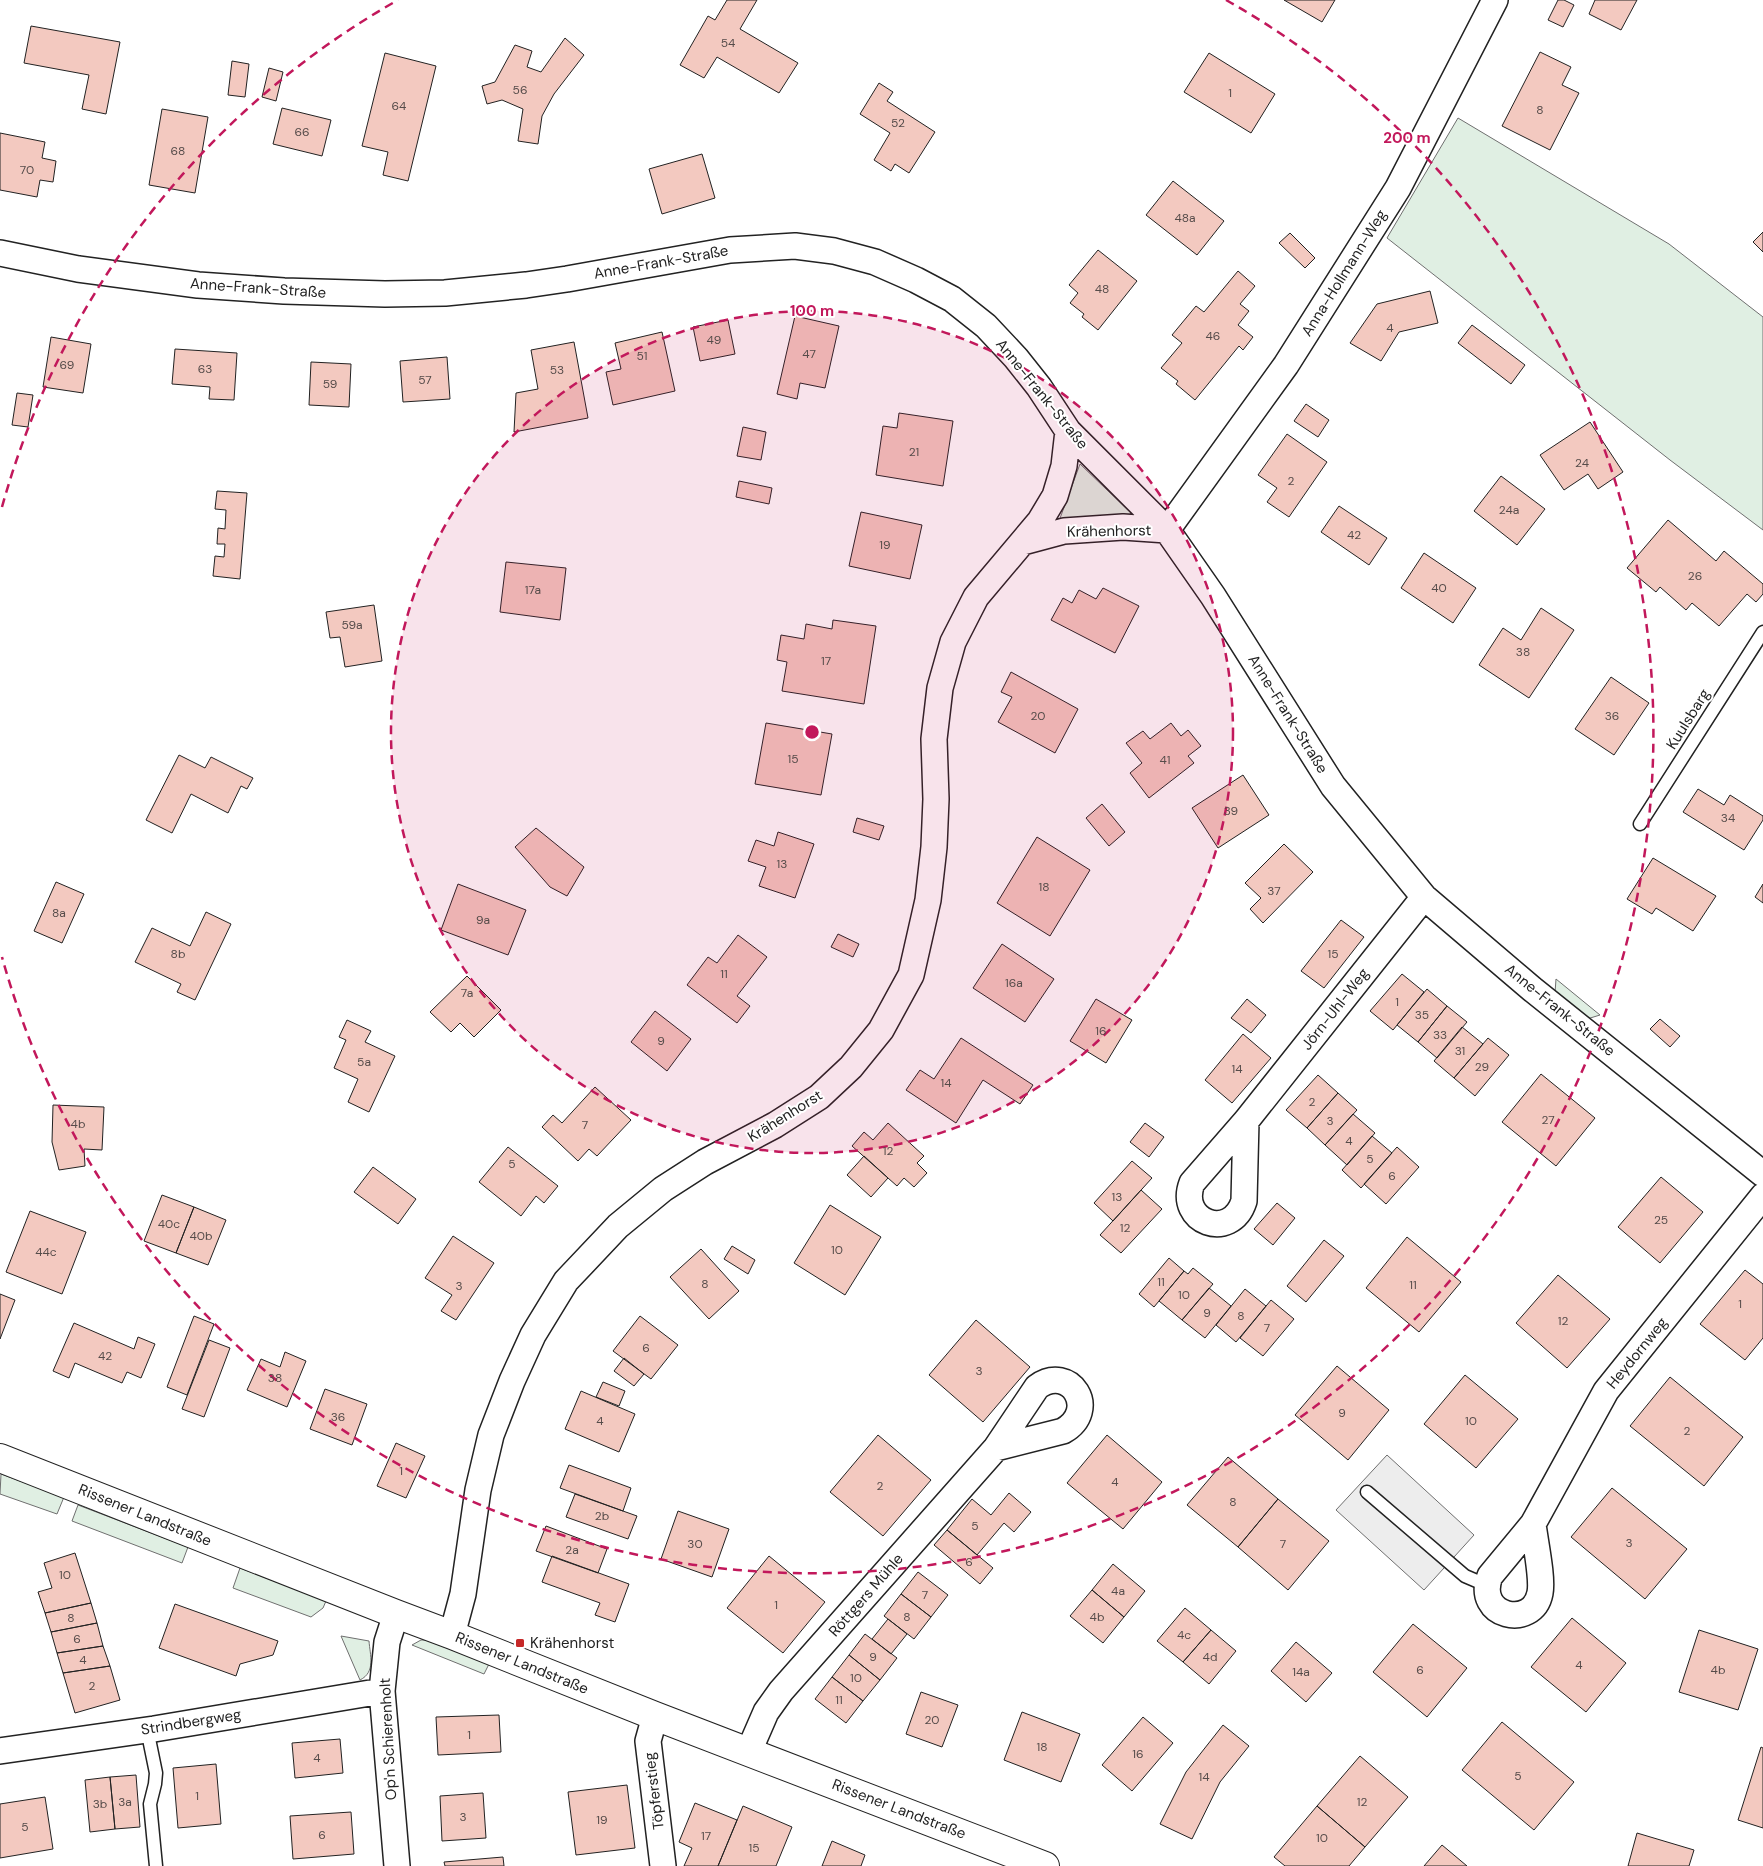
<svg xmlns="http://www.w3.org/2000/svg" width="1763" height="1866" viewBox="0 0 1763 1866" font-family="'DM Sans',sans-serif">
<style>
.green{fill:#e0efe3;stroke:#6f6f6f}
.parking{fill:#ededed;stroke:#6f6f6f}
.building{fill:#f3c9c0;stroke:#222}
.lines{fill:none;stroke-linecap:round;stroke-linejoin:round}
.service-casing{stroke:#222;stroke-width:15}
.minor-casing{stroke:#222;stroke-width:28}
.secondary-casing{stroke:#222;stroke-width:30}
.service{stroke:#fff;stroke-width:12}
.minor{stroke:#fff;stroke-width:25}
.secondary{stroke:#fff;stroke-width:28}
.ring{fill:none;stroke:#c2185b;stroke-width:2.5;stroke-dasharray:9 6}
.poi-dot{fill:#c62828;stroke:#fff;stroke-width:2}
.labels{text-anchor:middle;stroke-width:4;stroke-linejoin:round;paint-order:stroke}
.number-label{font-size:12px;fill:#564c4a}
.street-label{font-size:15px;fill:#222;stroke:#fff}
.poi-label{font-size:15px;fill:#222;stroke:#fff;text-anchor:start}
.centre{fill:#c2185b;stroke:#fff;stroke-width:2.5}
.ring-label{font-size:15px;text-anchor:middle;font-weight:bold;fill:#c2185b;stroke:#fff;stroke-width:4;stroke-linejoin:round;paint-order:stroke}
</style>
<rect width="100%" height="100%" fill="#fff"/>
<path class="green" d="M1458,118L1669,244L1763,317V530L1670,460L1387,238Z
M1080,464L1132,514L1059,521Z
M1556,979L1600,1015L1587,1019L1555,993Z
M1,1474L64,1497L57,1514L0,1494Z
M78,1505L188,1547L182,1563L72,1521Z
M240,1568L326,1601L323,1608L311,1617L233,1588Z
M341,1636L369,1641C370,1655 376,1672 360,1680Z
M421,1640H426L489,1664L484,1674L412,1645Z"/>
<path class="parking" d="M1387,1455L1474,1535L1424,1590L1336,1510Z"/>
<path class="building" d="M727,0H757L740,29L798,63L779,93L717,57L704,78L680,65L708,16L715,20Z
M1284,0H1335L1322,22Z
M1558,0H1564L1574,5L1563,27L1548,20Z
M1595,0H1637L1621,30L1589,14Z
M31,26L120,42L106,114L82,109L89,75L24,63Z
M565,38L584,55L554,94L542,116L538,144L518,141L523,109L502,100L487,104L482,86L495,82L515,45L532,51L527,67L541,72Z
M1540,52L1571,67L1562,85L1579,93L1550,150L1502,126Z
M385,53L436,66L408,181L383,175L388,152L362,146Z
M1209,53L1275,94L1251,133L1184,92Z
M232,61L249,64L245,97L228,95Z
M269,68L283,72L276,101L262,97Z
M879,83L893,92L887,101L935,132L909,173L895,164L891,171L874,160L890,133L860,114Z
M282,108L331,120L322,156L273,144Z
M162,109L208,117L195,193L149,185Z
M0,133L45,142L42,158L56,161L53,182L40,180L37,197L0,190Z
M702,154L715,198L662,214L649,169Z
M1173,181L1224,221L1197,255L1146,215Z
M1763,232V252L1753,242Z
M1290,233L1315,258L1305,268L1279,243Z
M1098,250L1137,281L1098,330L1082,317L1084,314L1070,303L1078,293L1069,285Z
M1238,271L1255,286L1240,304L1249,311L1238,325L1253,337L1243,350L1239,346L1195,400L1176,384L1178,381L1161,368L1182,343L1172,335L1196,306L1204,312Z
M1430,291L1438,323L1399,332L1381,361L1350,343L1377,304Z
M795,316L839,326L825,388L800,383L797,399L777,394Z
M728,320L735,354L700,361L693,327Z
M1472,325L1525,365L1511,384L1458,343Z
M662,332L675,391L613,405L606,372L621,369L615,343Z
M51,337L91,344L83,393L43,387Z
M574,342L588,418L514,432L516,393L538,389L531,350Z
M175,349L237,353L234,400L209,399L210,387L172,384Z
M447,357L450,399L403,402L400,361Z
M311,362L351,364L349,407L309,405Z
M17,393L33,395L28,427L12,425Z
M1306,404L1329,420L1318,437L1294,421Z
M899,413L953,421L943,486L876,475L883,426L897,428Z
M1590,422L1623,472L1598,489L1588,474L1564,490L1540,455Z
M743,427L766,432L761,460L737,456Z
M1287,434L1327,462L1289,517L1267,502L1277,488L1258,475Z
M1501,476L1545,509L1517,545L1474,511Z
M739,481L772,488L769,504L736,497Z
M217,491L247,493L240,579L213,576L215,556L224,557L225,544H217L218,528L225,529L226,510L215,509Z
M1339,506L1387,538L1369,565L1321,532Z
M861,512L922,525L910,579L849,566Z
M1668,520L1716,561L1724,551L1763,584V594L1756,602L1747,594L1719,626L1692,603L1686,610L1660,587L1656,592L1627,568Z
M1424,553L1476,588L1453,623L1401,588Z
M506,562L566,568L560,620L500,612Z
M1103,588L1139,606L1115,653L1051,620L1063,598L1072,603L1079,590L1096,599Z
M374,605L382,661L345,667L340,637L330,638L326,612Z
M1541,608L1574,630L1529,698L1479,665L1503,628L1521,640Z
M833,620L876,626L864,704L782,691L787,662L777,660L781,635L804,639L806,624L832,629Z
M1011,672L1078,709L1055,753L998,722L1012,697L1001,692Z
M1611,677L1649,703L1614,755L1575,729Z
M766,723L832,734L821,795L755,784Z
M1171,723L1181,736L1188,730L1201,746L1188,756L1194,763L1149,798L1130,773L1142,763L1126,743L1143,731L1150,739Z
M179,755L205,768L211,757L253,778L247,789L241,786L228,813L191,794L172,833L146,820Z
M1243,775L1269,815L1218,848L1192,808Z
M1698,789L1724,805L1730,795L1763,816V820L1744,850L1683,812Z
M1102,804L1125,832L1109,846L1086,818Z
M857,818L884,826L879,840L853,832Z
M536,828L584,867L567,896L550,887L515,847Z
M778,832L814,844L795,898L759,886L766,867L748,861L756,840L774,846Z
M1037,837L1090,870L1050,936L997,903Z
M1284,844L1313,872L1263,923L1250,909L1261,898L1245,883Z
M1653,858L1716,896L1693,931L1656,908L1652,914L1627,899Z
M56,882L84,894L62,943L34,931Z
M458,884L526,910L508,955L441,930Z
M1763,884V903L1755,897Z
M206,912L231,924L195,1000L177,992L181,984L135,962L152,928L190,946Z
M1341,920L1364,937L1324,988L1301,971Z
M838,934L859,944L853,957L831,947Z
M738,935L767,957L737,996L750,1006L737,1023L687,985L708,957L717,963Z
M1002,944L1054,979L1025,1022L973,988Z
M1402,974L1424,992L1393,1030L1370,1011Z
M467,976L501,1010L474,1037L460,1023L451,1032L430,1012Z
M1427,989L1447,1006L1418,1042L1397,1025Z
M1096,999L1132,1020L1106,1063L1070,1041Z
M1247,999L1266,1015L1251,1033L1231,1018Z
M1447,1006L1467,1022L1437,1058L1418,1042Z
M655,1011L691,1039L667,1071L631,1042Z
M1660,1019L1680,1036L1670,1047L1650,1029Z
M347,1020L371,1031L365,1042L395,1056L369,1112L348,1102L358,1079L334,1068L346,1040L339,1037Z
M1462,1027L1483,1044L1454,1078L1434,1061Z
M1243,1034L1271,1058L1232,1103L1205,1080Z
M961,1038L1033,1085L1020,1104L983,1080L956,1123L906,1090L920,1070L934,1079Z
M1488,1038L1509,1055L1475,1096L1454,1078Z
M1541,1074L1595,1118L1556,1166L1502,1122Z
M1318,1075L1338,1093L1307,1128L1286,1110Z
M595,1087L631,1120L597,1156L589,1149L578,1161L542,1127L553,1115L562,1123Z
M1338,1093L1357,1110L1325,1145L1307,1128Z
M53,1105L104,1107L102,1150L84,1149L85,1166L59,1170L52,1142Z
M1353,1114L1375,1133L1347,1165L1325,1145Z
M888,1123L924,1156L917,1163L927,1173L914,1187L904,1178L897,1186L852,1146L864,1132L873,1140Z
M1145,1123L1164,1137L1149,1157L1130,1142Z
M1372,1136L1392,1153L1361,1188L1342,1170Z
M508,1147L558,1186L544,1203L536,1196L521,1216L479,1182Z
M1397,1147L1419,1167L1386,1204L1364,1184Z
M864,1156L888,1178L871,1197L847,1175Z
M1132,1161L1152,1178L1113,1221L1094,1203Z
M373,1167L416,1199L398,1224L354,1192Z
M1661,1177L1703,1212L1660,1263L1618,1227Z
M1141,1190L1162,1209L1121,1253L1100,1235Z
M162,1195L194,1207L176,1253L144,1241Z
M1277,1203L1295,1218L1273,1245L1254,1229Z
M830,1205L881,1237L845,1295L794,1263Z
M194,1207L226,1220L208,1265L176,1253Z
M30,1211L86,1232L62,1294L6,1272Z
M453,1236L494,1263L456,1320L441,1311L452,1295L425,1278Z
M1407,1237L1461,1282L1419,1332L1366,1288Z
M1324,1240L1344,1256L1306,1302L1287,1286Z
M732,1246L755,1260L748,1274L724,1259Z
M701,1249L739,1291L709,1319L670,1277Z
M1169,1258L1184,1271L1154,1307L1139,1294Z
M1193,1268L1213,1284L1182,1320L1159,1301L1184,1271L1188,1274Z
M1745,1270L1763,1284V1338L1745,1360L1700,1324Z
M1558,1275L1610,1319L1567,1368L1516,1323Z
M1209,1288L1231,1306L1205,1338L1182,1320Z
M1245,1289L1266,1306L1236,1342L1216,1325Z
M0,1294L15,1300L0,1339Z
M1271,1300L1294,1319L1263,1356L1240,1338Z
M194,1316L214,1324L187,1395L167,1387Z
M640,1316L678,1345L651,1379L613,1351Z
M976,1320L1030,1367L983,1422L929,1375Z
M74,1323L134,1349L138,1337L155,1344L141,1378L127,1372L122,1383L75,1363L69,1378L53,1371Z
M209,1340L230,1348L204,1417L182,1409Z
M285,1352L306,1361L287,1407L247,1390L261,1359L280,1367Z
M624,1358L644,1374L634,1386L614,1371Z
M1337,1366L1389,1410L1348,1460L1295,1415Z
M1465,1375L1518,1419L1476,1468L1424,1424Z
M1670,1377L1743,1437L1704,1486L1630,1426Z
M603,1382L625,1391L619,1406L596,1397Z
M325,1389L367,1404L352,1445L310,1429Z
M581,1391L635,1414L619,1452L565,1429Z
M878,1435L931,1480L883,1536L830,1492Z
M1107,1435L1162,1482L1123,1529L1067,1483Z
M396,1443L425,1456L406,1498L377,1486Z
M1228,1457L1278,1499L1238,1547L1187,1505Z
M569,1465L631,1488L623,1511L560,1488Z
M1612,1488L1687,1549L1645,1599L1571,1537Z
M1009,1493L1031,1512L1014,1532L1004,1523L977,1555L947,1530L972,1499L991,1515Z
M575,1494L637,1516L628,1539L566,1517Z
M1278,1499L1329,1541L1288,1590L1238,1547Z
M678,1511L729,1529L712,1577L661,1559Z
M546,1526L607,1549L598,1573L536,1551Z
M947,1530L993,1568L980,1584L934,1545Z
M75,1553L91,1603L45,1613L38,1592L52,1588L44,1563Z
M552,1556L629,1584L615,1622L595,1615L600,1603L542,1582Z
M769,1556L825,1602L783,1653L727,1608Z
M1113,1564L1145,1591L1124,1617L1092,1590Z
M918,1572L948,1595L931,1617L901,1594Z
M1092,1590L1124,1617L1103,1643L1070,1616Z
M901,1594L931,1617L914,1639L884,1616Z
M91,1603L97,1623L51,1632L45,1613Z
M175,1604L278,1641L273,1655L240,1664L236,1676L159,1648Z
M1185,1608L1211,1630L1183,1662L1157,1641Z
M1572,1618L1626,1663L1586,1712L1531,1667Z
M888,1619L907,1634L891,1654L872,1639Z
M97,1623L103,1646L57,1653L51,1632Z
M1413,1624L1467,1668L1427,1717L1373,1672Z
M1211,1630L1236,1651L1209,1684L1183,1662Z
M1699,1630L1758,1649L1738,1710L1679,1692Z
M865,1634L897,1658L880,1680L849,1655Z
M1296,1642L1332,1673L1306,1702L1271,1671Z
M103,1646L110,1666L63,1673L57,1653Z
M849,1655L880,1680L863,1701L832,1677Z
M110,1666L120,1700L75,1713L63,1673Z
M832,1677L863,1701L846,1723L815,1699Z
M921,1692L958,1705L942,1747L906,1734Z
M1022,1712L1080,1734L1061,1782L1004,1760Z
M499,1715L501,1752L438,1755L436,1717Z
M1143,1717L1173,1743L1132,1791L1102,1765Z
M1502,1722L1574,1782L1534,1830L1462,1770Z
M1223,1725L1249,1746L1220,1782L1192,1839L1160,1824L1186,1772Z
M340,1739L343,1773L295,1778L292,1743Z
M1761,1747L1763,1748V1828L1738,1820Z
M1360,1756L1408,1797L1365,1847L1317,1806Z
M216,1764L221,1824L178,1828L173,1768Z
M136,1775L140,1827L115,1829L110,1777Z
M110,1777L115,1829L90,1832L85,1780Z
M627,1785L635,1848L576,1855L568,1792Z
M483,1793L486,1838L442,1841L440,1796Z
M45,1797L53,1849L0,1858V1804Z
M695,1803L737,1820L718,1866H684L692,1848L679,1842Z
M743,1806L792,1827L776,1866H718Z
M1317,1806L1365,1847L1349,1866H1285L1274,1857Z
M351,1812L354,1854L293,1859L290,1816Z
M1637,1833L1694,1850L1689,1866H1628Z
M832,1841L865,1855L861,1866H822Z
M1442,1845L1467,1866H1424Z
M503,1857L504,1866H445L444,1862Z"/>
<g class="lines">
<defs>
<path id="service" d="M1640,824L1763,632
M1367,1492L1465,1576L1486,1585
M147,1729L156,1773L155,1784L150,1804L156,1866"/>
<path id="minor" d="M0,253L78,269L198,285L284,291L385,294L445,293L526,285L567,279L730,250L795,246L834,251L875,262L916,280L952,299L986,326L1016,358L1039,387L1068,431L1167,530L1213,596L1333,786L1424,897L1532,989L1763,1174
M1167,530L1286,365L1398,188L1495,0
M1023,542L1064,531L1123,527L1167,530
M1246,1121L1244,1201C1231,1242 1177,1222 1192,1183L1246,1121L1424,897
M1533,1524C1535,1541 1543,1578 1540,1593C1533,1630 1474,1617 1490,1576L1533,1524L1606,1391L1763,1196
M396,1614L387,1642L382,1691L397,1866
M452,1635L463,1594L478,1490L491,1435L512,1381L533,1335L566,1281L618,1226L663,1189L705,1162L775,1125L819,1097L851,1067L881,1030L911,975L928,900L934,847L936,799L934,739L940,688L953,642L976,597L1040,521L1055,496L1064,466L1068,431
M655,1716L648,1741L663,1866
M0,1751L154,1729L382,1691
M749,1751L766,1712L781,1691L996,1448L1037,1387C1070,1363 1100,1410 1063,1431L996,1448"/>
<path id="secondary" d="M0,1458L396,1614L452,1635L655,1716L1045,1866"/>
</defs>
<use href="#service" class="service-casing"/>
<use href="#minor" class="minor-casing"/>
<use href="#secondary" class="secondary-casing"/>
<use href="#service" class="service"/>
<use href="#minor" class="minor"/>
<use href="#secondary" class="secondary"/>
</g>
<circle cx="812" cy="732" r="421" fill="#c2185b" fill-opacity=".12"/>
<g class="ring">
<circle cx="812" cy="732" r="421"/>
<path d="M2 507A841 841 0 0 1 398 0M1226 0A841 841 0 1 1 2 957"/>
</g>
<rect class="poi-dot" x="515" y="1638" width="10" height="10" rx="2.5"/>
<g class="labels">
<g class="number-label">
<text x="728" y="47">54</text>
<text x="520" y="94">56</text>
<text x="1230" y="97">1</text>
<text x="399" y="110">64</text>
<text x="1540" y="114">8</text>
<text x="898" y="127">52</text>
<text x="302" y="136">66</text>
<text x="178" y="155">68</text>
<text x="27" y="174">70</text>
<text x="1185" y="222">48a</text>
<text x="1102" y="293">48</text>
<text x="1390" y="332">4</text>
<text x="1213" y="340">46</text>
<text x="714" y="344">49</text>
<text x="809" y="358">47</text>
<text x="642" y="360">51</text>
<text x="67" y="369">69</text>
<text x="205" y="373">63</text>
<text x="557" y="374">53</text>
<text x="425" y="384">57</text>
<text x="330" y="388">59</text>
<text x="914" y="456">21</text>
<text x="1582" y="467">24</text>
<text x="1291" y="485">2</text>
<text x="1509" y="514">24a</text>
<text x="1354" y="539">42</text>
<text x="885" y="549">19</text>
<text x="1695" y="580">26</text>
<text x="1439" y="592">40</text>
<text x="533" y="594">17a</text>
<text x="352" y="629">59a</text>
<text x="1523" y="656">38</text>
<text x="826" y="665">17</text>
<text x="1038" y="720">20</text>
<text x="1612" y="720">36</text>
<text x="793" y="763">15</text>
<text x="1165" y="764">41</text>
<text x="1231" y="815">39</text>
<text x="1728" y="822">34</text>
<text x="782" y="868">13</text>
<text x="1044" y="891">18</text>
<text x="1274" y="895">37</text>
<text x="59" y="917">8a</text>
<text x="483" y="924">9a</text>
<text x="178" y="958">8b</text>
<text x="1333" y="958">15</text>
<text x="724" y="978">11</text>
<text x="1014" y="987">16a</text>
<text x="467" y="997">7a</text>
<text x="1397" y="1006">1</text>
<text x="1422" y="1019">35</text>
<text x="1101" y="1035">16</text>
<text x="1440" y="1039">33</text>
<text x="661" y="1045">9</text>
<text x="1460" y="1055">31</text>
<text x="364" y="1066">5a</text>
<text x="1482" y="1071">29</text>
<text x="1237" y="1073">14</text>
<text x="946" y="1087">14</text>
<text x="1312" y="1106">2</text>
<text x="1548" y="1124">27</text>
<text x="1330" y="1125">3</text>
<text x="78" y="1128">4b</text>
<text x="585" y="1129">7</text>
<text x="1349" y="1145">4</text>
<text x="888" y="1155">12</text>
<text x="1370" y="1163">5</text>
<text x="512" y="1168">5</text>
<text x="1392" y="1180">6</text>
<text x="1117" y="1201">13</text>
<text x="1661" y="1224">25</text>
<text x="169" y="1228">40c</text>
<text x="1125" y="1232">12</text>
<text x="201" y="1240">40b</text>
<text x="837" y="1254">10</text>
<text x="46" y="1256">44c</text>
<text x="1161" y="1286">11</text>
<text x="705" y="1288">8</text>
<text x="1413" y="1289">11</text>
<text x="459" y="1290">3</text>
<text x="1184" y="1299">10</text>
<text x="1740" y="1308">1</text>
<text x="1207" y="1317">9</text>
<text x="1241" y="1320">8</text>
<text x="1563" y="1325">12</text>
<text x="1267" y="1332">7</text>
<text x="646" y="1352">6</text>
<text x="105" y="1360">42</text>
<text x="979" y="1375">3</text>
<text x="275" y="1382">38</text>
<text x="1342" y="1417">9</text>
<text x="338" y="1421">36</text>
<text x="600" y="1425">4</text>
<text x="1471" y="1425">10</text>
<text x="1687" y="1435">2</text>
<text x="401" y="1475">1</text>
<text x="1115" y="1486">4</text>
<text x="880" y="1490">2</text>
<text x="1233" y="1506">8</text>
<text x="602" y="1520">2b</text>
<text x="975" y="1530">5</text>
<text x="1629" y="1547">3</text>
<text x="695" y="1548">30</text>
<text x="1283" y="1548">7</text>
<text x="572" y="1554">2a</text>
<text x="969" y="1566">6</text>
<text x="65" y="1579">10</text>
<text x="1118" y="1595">4a</text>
<text x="925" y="1599">7</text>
<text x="776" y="1609">1</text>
<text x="907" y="1621">8</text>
<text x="1097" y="1621">4b</text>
<text x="71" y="1622">8</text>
<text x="1184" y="1639">4c</text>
<text x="77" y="1643">6</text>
<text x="873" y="1661">9</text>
<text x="1210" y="1661">4d</text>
<text x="83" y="1664">4</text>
<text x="1579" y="1669">4</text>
<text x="1420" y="1674">6</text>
<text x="1718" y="1674">4b</text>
<text x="1301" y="1676">14a</text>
<text x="856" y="1682">10</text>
<text x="92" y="1690">2</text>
<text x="839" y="1704">11</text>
<text x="932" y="1724">20</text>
<text x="469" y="1739">1</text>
<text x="1042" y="1751">18</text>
<text x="1138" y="1758">16</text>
<text x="317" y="1762">4</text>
<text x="1518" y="1780">5</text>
<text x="1204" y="1781">14</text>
<text x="197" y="1800">1</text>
<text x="125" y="1806">3a</text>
<text x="1362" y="1806">12</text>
<text x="100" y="1808">3b</text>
<text x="463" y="1821">3</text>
<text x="602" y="1824">19</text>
<text x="25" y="1831">5</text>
<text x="322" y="1839">6</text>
<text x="706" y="1840">17</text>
<text x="1322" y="1842">10</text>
<text x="754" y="1852">15</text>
</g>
<g class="street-label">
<text transform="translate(661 262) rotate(-10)" y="5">Anne-Frank-Straße</text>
<text transform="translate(1344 273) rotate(-58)" y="5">Anna-Hollmann-Weg</text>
<text transform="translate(258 288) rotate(4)" y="5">Anne-Frank-Straße</text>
<text transform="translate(1042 394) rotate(51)" y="5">Anne-Frank-Straße</text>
<text transform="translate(1109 531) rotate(-1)" y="5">Krähenhorst</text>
<text transform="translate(1288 714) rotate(58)" y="5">Anne-Frank-Straße</text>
<text transform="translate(1688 719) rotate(-58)" y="5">Kuulsbarg</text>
<text transform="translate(1335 1009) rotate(-52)" y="5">Jörn-Uhl-Weg</text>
<text transform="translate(1560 1010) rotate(39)" y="5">Anne-Frank-Straße</text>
<text transform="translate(785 1116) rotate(-32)" y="5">Krähenhorst</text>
<text transform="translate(1637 1353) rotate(-51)" y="5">Heydornweg</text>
<text transform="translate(145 1515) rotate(22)" y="5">Rissener Landstraße</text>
<text transform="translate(866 1595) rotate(-49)" y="5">Röttgers Mühle</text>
<text transform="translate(522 1663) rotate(22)" y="5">Rissener Landstraße</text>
<text transform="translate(191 1722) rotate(-9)" y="5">Strindbergweg</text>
<text transform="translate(388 1739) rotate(-93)" y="5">Op'n Schierenholt</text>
<text transform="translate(654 1791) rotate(-97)" y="5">Töpferstieg</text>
<text transform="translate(899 1809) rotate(21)" y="5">Rissener Landstraße</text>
</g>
<g class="poi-label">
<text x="530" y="1648">Krähenhorst</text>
</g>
</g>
<circle cx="812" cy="732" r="8" class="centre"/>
<g class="ring-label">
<text x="1407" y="143">200 m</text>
<text x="812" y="316">100 m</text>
</g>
</svg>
